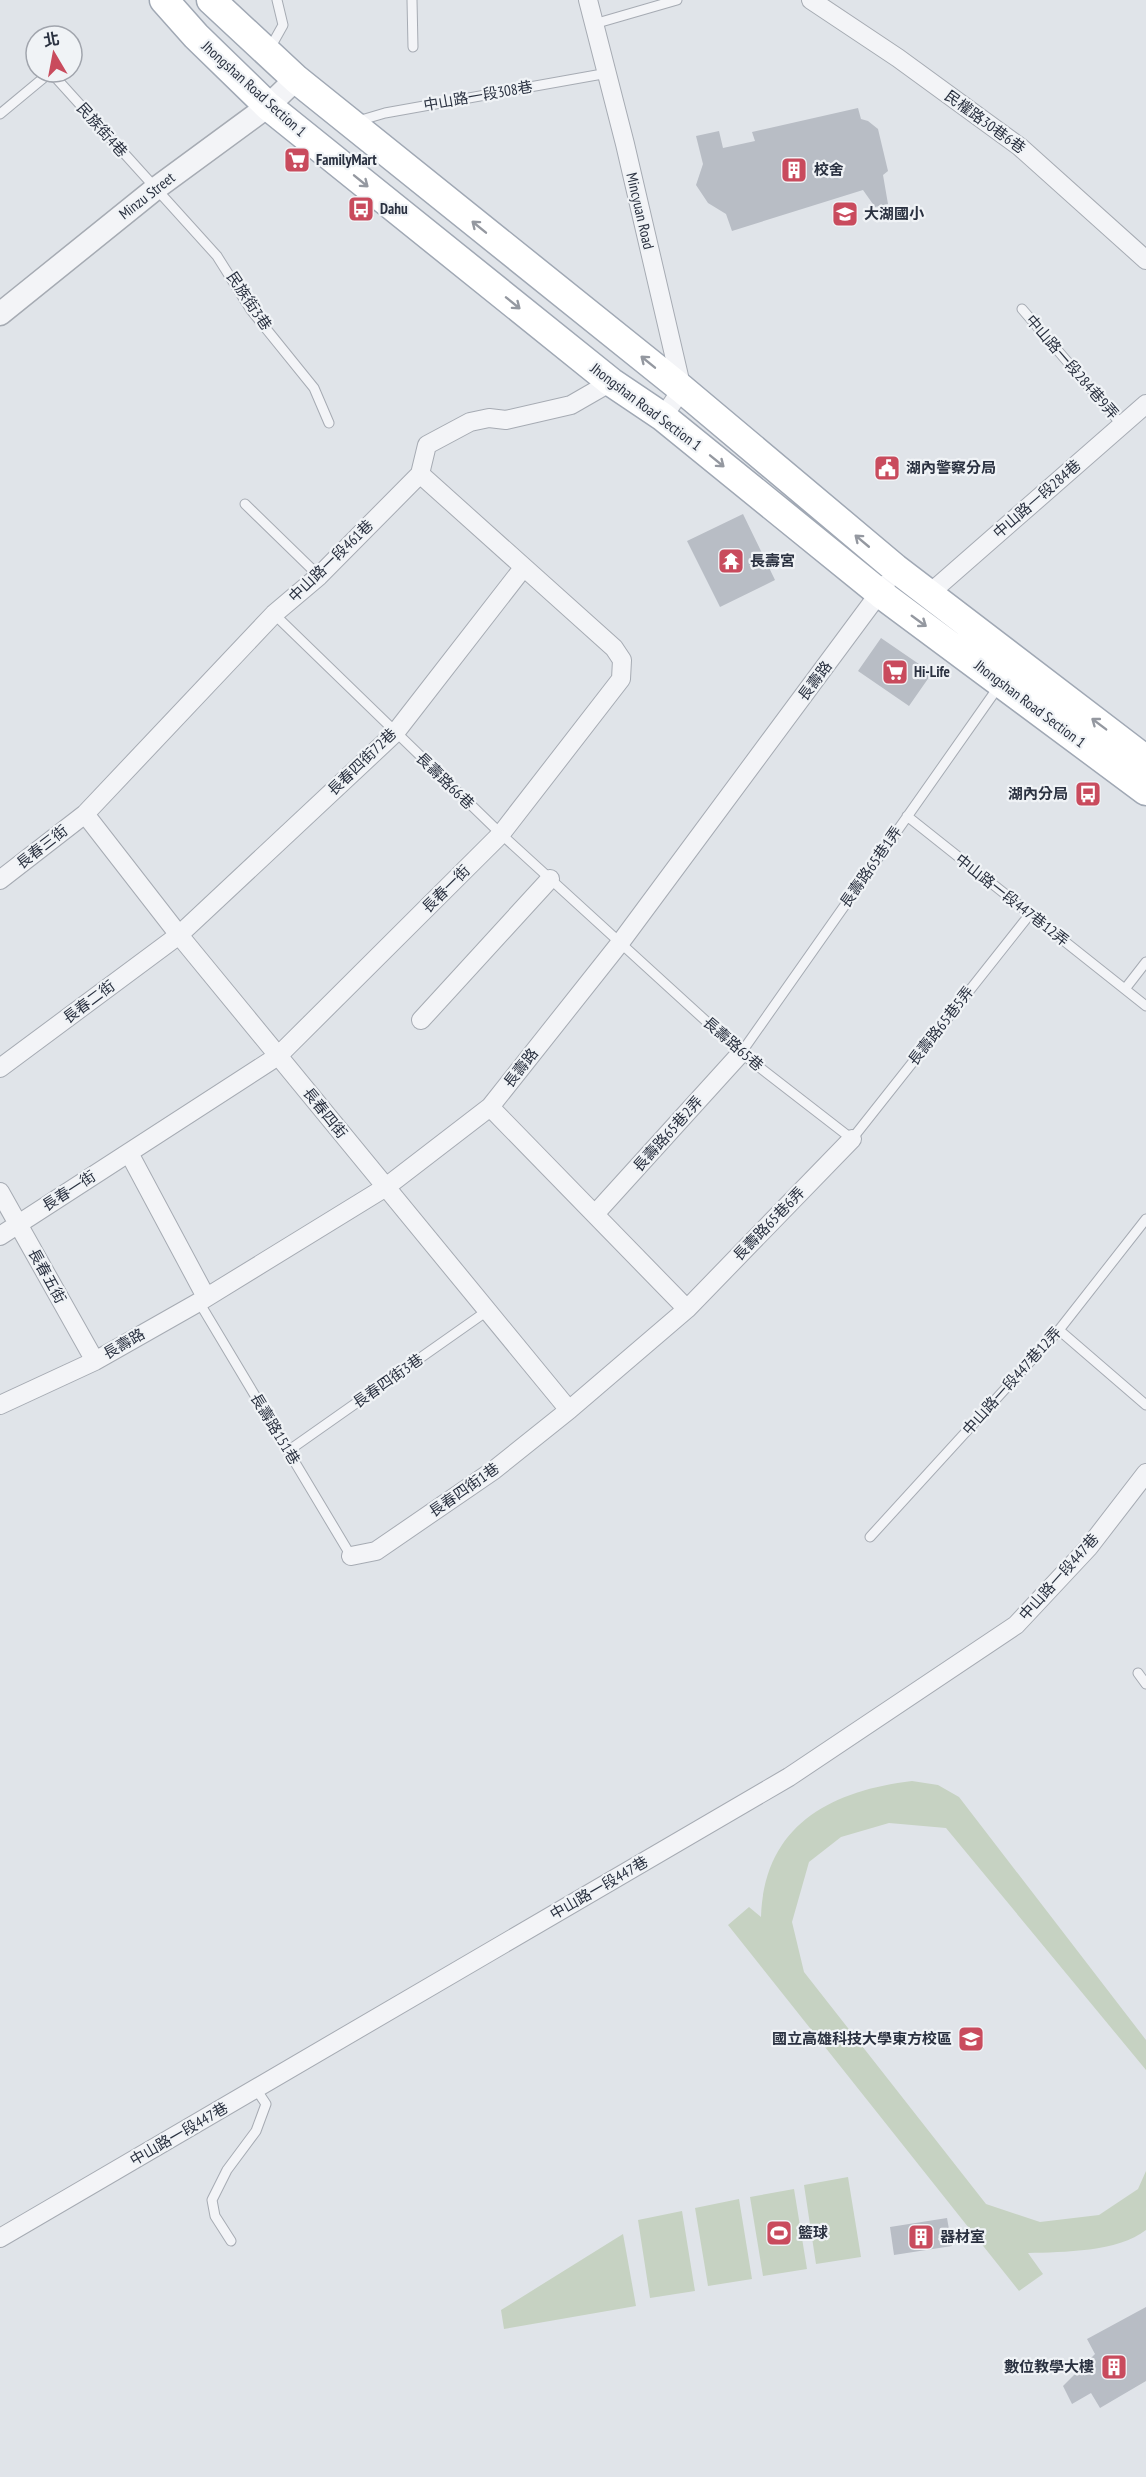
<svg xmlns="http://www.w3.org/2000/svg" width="1146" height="2477" viewBox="0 0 1146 2477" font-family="'PT Sans Narrow','Noto Sans TC',sans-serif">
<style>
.green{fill:#c6d2c2}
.building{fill:#b8bdc5}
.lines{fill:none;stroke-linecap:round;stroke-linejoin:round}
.service-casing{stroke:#a6abb3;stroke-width:11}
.minor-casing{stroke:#a6abb3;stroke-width:20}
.tertiary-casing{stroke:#a6abb3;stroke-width:25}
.primary-casing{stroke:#a0a8b4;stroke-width:31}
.service{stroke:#f3f4f7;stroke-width:9}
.minor{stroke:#f3f4f7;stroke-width:18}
.tertiary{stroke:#f3f4f7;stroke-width:22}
.primary{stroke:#fff;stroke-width:28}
.oneway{stroke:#9498a0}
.labels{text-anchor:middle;stroke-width:4.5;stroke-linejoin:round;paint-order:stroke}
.street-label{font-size:15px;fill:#2a3140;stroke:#f0f3f6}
.poi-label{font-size:15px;font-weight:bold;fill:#2a3140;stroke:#f0f3f6;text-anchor:start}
</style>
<rect width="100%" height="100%" fill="#e0e4e9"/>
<path class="green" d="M912,1781L938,1785L959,1797L1146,2040V2070L946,1828L889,1823L841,1837L809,1862L792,1922L804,1972L986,2204L1040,2222L1099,2215L1138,2189L1146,2171V2230C1118,2252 1063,2252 1028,2253L1043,2274L1019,2291L728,1925L749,1907L761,1917C764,1826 829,1791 912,1781Z
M848,2177L861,2257L816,2264L804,2185Z
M794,2189L807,2269L763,2276L750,2197Z
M739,2199L752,2279L708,2286L695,2208Z
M682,2211L695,2291L650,2298L638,2220Z
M623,2234L636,2306L504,2329L501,2310Z"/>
<path class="building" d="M858,108L861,119L868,121L878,129L888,171L883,175L888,204L875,207L863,190L732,231L726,214L708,203L696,185L703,164L696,136L719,131L723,148L755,141L752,132Z
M743,514L775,580L720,607L687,541Z
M881,638L932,673L909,706L858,671Z
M947,2218L952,2246L894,2255L890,2227Z
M1146,2307V2381L1100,2408L1091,2393L1072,2404L1063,2386L1095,2354L1087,2339Z"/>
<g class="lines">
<defs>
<path id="service" d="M412,0L413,47
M594,24L677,0
M269,50L283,25L277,0
M0,114L47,75L56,78L217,256L251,310L314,388L329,423
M358,121L385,113L608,73
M1022,309L1122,425
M245,504L319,576
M274,614L501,834L741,1053L852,1139L1030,914
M907,816L1146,1006
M1125,989L1146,962
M741,1053L999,686
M199,1302L351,1556
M1059,1330L1146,1405
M288,1451L487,1311
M870,1537L1059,1330L1146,1219
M1138,1673L1146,1684
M231,2241L215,2216L212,2200L227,2170L256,2131L266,2104L256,2089"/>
<path id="minor" d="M588,0L625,144L682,389L663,417
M811,0L898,58L1020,147L1146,260
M929,594L1146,404
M85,814L179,935L569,1410
M0,880L85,814L274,614L319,576L420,474L427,445L470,422L489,418L506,420L571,405L611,382
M421,1020L550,879
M0,1068L179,935L395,733L523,568
M490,1107L687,1309
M129,1153L206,1297
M0,1192L95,1361
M595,1214L741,1053
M0,1236L278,1056L501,834L621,679L622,660L614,648L420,474
M0,1405L95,1361L199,1302L386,1187L490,1107L620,943L886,584
M351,1556L376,1551L494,1470L569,1410L687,1309L852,1139
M0,2238L789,1777L1016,1625L1089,1547L1146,1473"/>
<path id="tertiary" d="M0,314L155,189L268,106L296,79"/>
<path id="primary" d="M164,0L196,36L268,106L611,382L663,417L881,594L1146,791
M211,0L296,79L682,389L895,568L1146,760"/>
</defs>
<use href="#service" class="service-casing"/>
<use href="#minor" class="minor-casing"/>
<use href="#tertiary" class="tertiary-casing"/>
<use href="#primary" class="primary-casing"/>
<use href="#service" class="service"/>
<use href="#minor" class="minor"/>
<use href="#tertiary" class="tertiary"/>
<use href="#primary" class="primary"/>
</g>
<defs><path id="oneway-shaft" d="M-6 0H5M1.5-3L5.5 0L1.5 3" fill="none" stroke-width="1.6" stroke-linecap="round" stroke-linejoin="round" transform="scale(1.5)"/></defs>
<g class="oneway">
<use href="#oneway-shaft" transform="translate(361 181) rotate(39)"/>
<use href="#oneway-shaft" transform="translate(479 227) rotate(-141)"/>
<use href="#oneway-shaft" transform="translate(513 303) rotate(39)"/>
<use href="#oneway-shaft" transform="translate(648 362) rotate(-141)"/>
<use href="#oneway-shaft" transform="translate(717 461) rotate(39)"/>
<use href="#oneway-shaft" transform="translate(862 541) rotate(-140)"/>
<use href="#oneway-shaft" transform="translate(919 621) rotate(36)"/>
<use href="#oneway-shaft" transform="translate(1099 724) rotate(-143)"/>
</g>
<defs>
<symbol id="supermarket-square" viewBox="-11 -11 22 22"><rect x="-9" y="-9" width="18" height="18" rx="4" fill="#c94b5d" stroke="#f0f3f6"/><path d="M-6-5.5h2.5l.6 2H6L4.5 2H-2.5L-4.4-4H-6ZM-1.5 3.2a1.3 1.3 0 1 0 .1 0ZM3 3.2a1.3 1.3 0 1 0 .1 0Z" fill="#fff"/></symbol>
<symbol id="building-square" viewBox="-11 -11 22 22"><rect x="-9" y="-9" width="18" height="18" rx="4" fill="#c94b5d" stroke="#f0f3f6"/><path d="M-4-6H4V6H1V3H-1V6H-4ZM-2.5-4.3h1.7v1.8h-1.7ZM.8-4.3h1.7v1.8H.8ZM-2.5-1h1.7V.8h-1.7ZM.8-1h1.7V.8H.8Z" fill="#fff"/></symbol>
<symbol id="bus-square" viewBox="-11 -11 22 22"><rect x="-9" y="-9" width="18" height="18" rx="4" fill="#c94b5d" stroke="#f0f3f6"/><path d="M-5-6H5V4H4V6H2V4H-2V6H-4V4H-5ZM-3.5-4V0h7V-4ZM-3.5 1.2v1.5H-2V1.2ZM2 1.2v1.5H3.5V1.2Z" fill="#fff"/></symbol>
<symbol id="school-square" viewBox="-11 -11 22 22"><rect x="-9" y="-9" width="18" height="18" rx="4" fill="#c94b5d" stroke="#f0f3f6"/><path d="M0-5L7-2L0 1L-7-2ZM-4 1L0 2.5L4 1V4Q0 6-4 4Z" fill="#fff"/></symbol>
<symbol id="civic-square" viewBox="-11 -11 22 22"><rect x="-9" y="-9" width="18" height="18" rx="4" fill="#c94b5d" stroke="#f0f3f6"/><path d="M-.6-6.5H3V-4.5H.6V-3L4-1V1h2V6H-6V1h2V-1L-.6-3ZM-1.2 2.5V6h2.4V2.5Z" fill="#fff"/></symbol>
<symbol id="temple-square" viewBox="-11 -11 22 22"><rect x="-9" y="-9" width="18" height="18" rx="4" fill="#c94b5d" stroke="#f0f3f6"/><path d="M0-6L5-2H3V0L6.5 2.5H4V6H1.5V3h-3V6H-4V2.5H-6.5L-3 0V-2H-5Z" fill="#fff"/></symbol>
<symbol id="university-square" viewBox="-11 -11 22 22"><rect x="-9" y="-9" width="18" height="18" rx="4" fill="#c94b5d" stroke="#f0f3f6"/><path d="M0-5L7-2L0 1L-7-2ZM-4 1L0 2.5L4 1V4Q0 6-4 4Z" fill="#fff"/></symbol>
<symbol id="stadium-square" viewBox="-11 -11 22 22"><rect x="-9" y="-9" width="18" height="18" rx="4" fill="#c94b5d" stroke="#f0f3f6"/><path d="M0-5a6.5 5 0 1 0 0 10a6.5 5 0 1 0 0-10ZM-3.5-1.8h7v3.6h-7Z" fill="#fff"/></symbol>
</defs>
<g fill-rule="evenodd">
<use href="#supermarket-square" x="282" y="145" width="30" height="30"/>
<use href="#building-square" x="779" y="155" width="30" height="30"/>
<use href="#bus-square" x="346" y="194" width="30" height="30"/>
<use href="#school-square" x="830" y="199" width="30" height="30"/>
<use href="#civic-square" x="872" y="453" width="30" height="30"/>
<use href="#temple-square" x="716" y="546" width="30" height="30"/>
<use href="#supermarket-square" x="880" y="657" width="30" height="30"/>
<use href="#bus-square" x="1073" y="779" width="30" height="30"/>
<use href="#university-square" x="956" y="2024" width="30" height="30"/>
<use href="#stadium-square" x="764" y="2218" width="30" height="30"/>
<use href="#building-square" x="906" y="2222" width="30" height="30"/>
<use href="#building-square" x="1099" y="2352" width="30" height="30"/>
</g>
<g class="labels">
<g class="street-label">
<text transform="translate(254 89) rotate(42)" y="5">Jhongshan Road Section 1</text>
<text transform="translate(478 96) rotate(-10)" y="5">中山路一段308巷</text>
<text transform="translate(985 122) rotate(36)" y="5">民權路30巷6巷</text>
<text transform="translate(102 130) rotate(48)" y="5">民族街4巷</text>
<text transform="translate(147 196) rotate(-38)" y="5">Minzu Street</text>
<text transform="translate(640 211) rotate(77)" y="5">Mincyuan Road</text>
<text transform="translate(249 301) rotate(56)" y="5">民族街3巷</text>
<text transform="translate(1072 367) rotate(49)" y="5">中山路一段284巷9弄</text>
<text transform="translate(646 407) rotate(37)" y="5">Jhongshan Road Section 1</text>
<text transform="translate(1037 499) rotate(-41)" y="5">中山路一段284巷</text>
<text transform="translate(331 561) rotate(-44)" y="5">中山路一段461巷</text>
<text transform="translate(815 681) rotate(-53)" y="5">長壽路</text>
<text transform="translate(1030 704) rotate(37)" y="5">Jhongshan Road Section 1</text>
<text transform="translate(362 762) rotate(-44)" y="5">長春四街72巷</text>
<text transform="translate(445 781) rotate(44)" y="5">長壽路66巷</text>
<text transform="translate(42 847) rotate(-38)" y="5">長春三街</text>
<text transform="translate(871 867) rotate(-55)" y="5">長壽路65巷1弄</text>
<text transform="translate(446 889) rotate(-45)" y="5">長春一街</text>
<text transform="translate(1012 900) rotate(38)" y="5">中山路一段447巷12弄</text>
<text transform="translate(89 1002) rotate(-37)" y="5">長春二街</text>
<text transform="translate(941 1026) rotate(-52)" y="5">長壽路65巷5弄</text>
<text transform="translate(733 1044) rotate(41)" y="5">長壽路65巷</text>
<text transform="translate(521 1068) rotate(-52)" y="5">長壽路</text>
<text transform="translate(325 1113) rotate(51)" y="5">長春四街</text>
<text transform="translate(668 1134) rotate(-48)" y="5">長壽路65巷2弄</text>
<text transform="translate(69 1191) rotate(-33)" y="5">長春一街</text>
<text transform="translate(769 1224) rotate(-46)" y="5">長壽路65巷6弄</text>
<text transform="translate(47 1276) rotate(61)" y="5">長春五街</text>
<text transform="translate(124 1344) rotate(-30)" y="5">長壽路</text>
<text transform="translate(388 1381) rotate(-35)" y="5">長春四街3巷</text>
<text transform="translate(1012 1381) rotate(-48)" y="5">中山路一段447巷12弄</text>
<text transform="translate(275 1429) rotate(59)" y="5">長壽路151巷</text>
<text transform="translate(464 1490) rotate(-35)" y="5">長春四街1巷</text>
<text transform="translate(1059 1577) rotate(-48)" y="5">中山路一段447巷</text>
<text transform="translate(599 1888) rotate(-30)" y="5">中山路一段447巷</text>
<text transform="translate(179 2134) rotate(-30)" y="5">中山路一段447巷</text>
</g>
<g class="poi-label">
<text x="316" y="165">FamilyMart</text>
<text x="814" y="175">校舍</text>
<text x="380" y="214">Dahu</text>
<text x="864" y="219">大湖國小</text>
<text x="906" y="473">湖內警察分局</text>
<text x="750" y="566">長壽宮</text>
<text x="914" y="677">Hi-Life</text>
<text x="1068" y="799" text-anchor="end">湖內分局</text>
<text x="952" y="2044" text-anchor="end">國立高雄科技大學東方校區</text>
<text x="798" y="2238">籃球</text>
<text x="940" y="2242">器材室</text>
<text x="1094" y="2372" text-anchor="end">數位教學大樓</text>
</g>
</g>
<g transform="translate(54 54) rotate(350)"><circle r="28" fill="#f0f3f6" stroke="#a1a5ad" stroke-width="1.5"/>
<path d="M0-4.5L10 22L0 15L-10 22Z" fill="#c94b5d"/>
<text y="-9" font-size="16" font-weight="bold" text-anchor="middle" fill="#2a3140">北</text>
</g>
</svg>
